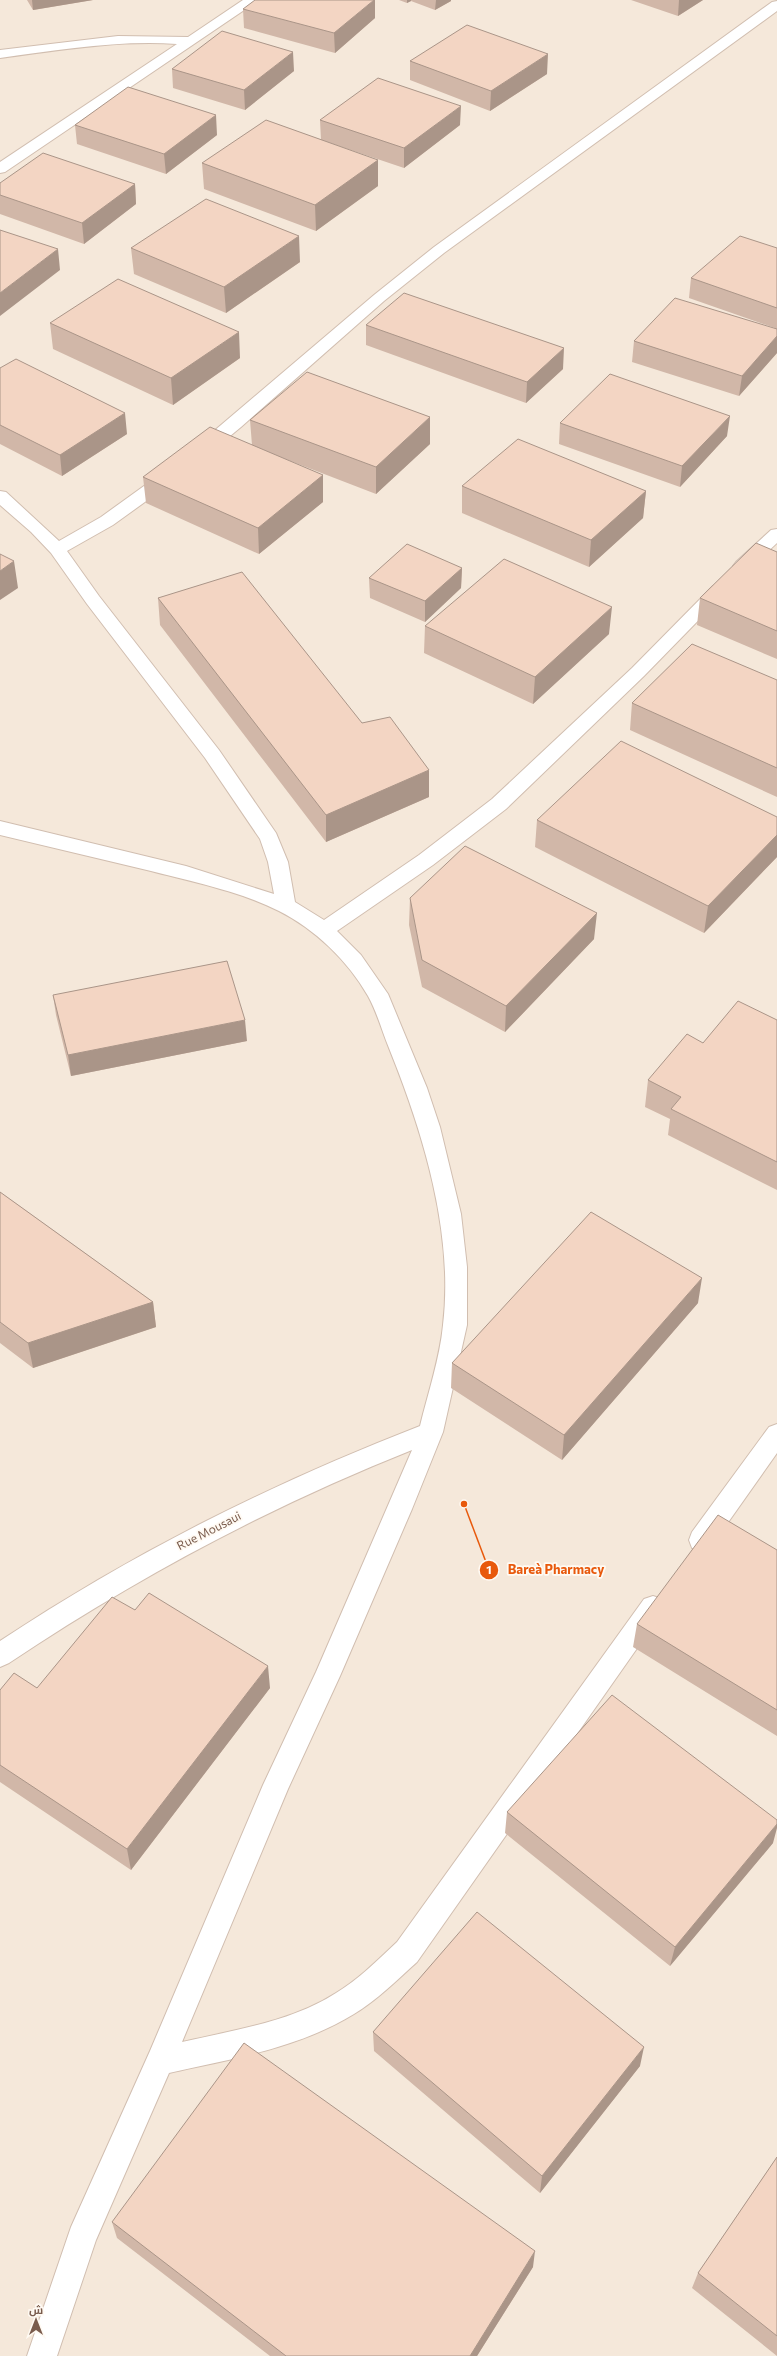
<svg xmlns="http://www.w3.org/2000/svg" width="777" height="2356" viewBox="0 0 777 2356" font-family="Commissioner,Cairo,sans-serif">
<style>
.residential{fill:#f5e8da}
.lines{fill:none;stroke-linecap:round;stroke-linejoin:round}
.street-casing{stroke:#d1beb0;stroke-width:2}
.street{fill:#fff;fill-rule:evenodd}
.wall{fill:#d1b7a8}
.shaded-wall{fill:#aa9588}
.building{fill:#f3d5c3;stroke:#aa9588}
.labels{text-anchor:middle;stroke-width:3.5;stroke-linejoin:round;paint-order:stroke}
.street-label{font-size:12px;fill:#7a5c4d;stroke:#fffaf3}
.leader{fill:none;stroke:#e8590c;stroke-width:1.5}
.callout-dot{fill:#e8590c;stroke:#fffaf3;stroke-width:1.5}
.mark-label{font-size:12px;text-anchor:middle;font-weight:bold;fill:#fff}
.callout-label{font-size:13px;text-anchor:middle;font-weight:bold;fill:#e8590c;stroke:#fffaf3;stroke-width:3.5;stroke-linejoin:round;paint-order:stroke}
</style>
<rect width="100%" height="100%" fill="#fdf6ec"/>
<path class="residential" d="M0,0H777V2356H0Z"/>
<g class="lines">
<defs>
<path id="street" d="M243,0H259L5,172L0,173V162L177,44C118,40 59,50 0,58V50L118,36L188,37Z
M777,1V11L444,253L384,301L241,427L206,456H194L192,452L194,448L374,295L434,247L772,2Z
M168,472L174,473L176,477L174,481L113,525L67,551L99,596L219,750L276,833L288,862L295,902L324,920L419,855L492,799L632,668L713,586H725L728,590L644,676L506,809L433,865L337,931L361,955L388,994L427,1088L440,1127L461,1214L467,1267V1325L443,1432L412,1509L340,1676L288,1789L182,2042C234,2030 291,2022 336,1993C359,1979 378,1960 397,1942L644,1599L653,1596L662,1599L666,1607L417,1962C397,1980 377,2000 354,2014C299,2048 231,2059 169,2073L96,2240L57,2356H27L71,2227L150,2051L263,1785L316,1672L412,1450C269,1507 136,1578 9,1663L0,1667V1641C136,1551 269,1485 420,1426C428,1393 440,1358 443,1325C454,1233 423,1132 389,1048C382,1031 377,1012 368,996C348,961 315,929 279,911C239,891 193,882 151,871C101,859 50,847 0,835V821L186,866L274,894L268,862L260,839L205,758L87,604L51,553L31,532L0,505V491L6,492L59,541L101,517L162,473Z
M777,529V543L748,570H736L733,566L736,562L771,530Z
M777,1424V1453L710,1548L701,1551L692,1548L689,1540L692,1532L769,1427Z"/>
</defs>
<use href="#street" class="street-casing"/>
<use href="#street" class="street"/>
</g>
<path class="wall" d="M27,0H93L33,10Z
M399,0H451V1L435,10L411,1L407,3Z
M631,0H703L678,16Z
M243,9L375,18L335,53L244,28Z
M410,61L547,74L490,111L410,80Z
M172,69L294,71L245,110L173,88Z
M320,120L460,125L404,168L321,140Z
M75,125L217,135L166,174L77,144Z
M378,160V186L316,231L204,189L202,163Z
M0,183L135,184L136,204L84,244L0,214Z
M131,248L300,262L226,313L134,274Z
M777,248V353L739,396L632,362L634,341L775,328L689,298L691,278Z
M50,323L240,358L173,405L53,349Z
M366,325L563,369L526,403L366,345Z
M0,368L127,434L62,476L0,444Z
M250,420L430,444L376,494L280,457L323,475V502L259,554L146,503L143,477L252,445Z
M560,423L727,436L680,487L559,444Z
M462,486L646,491L643,518L589,567L462,513Z
M777,552V659L697,625L700,598Z
M462,568L461,588L425,622L370,598L369,578Z
M158,598L362,723L429,797L326,842L160,625Z
M425,626L609,634L533,704L424,653Z
M777,680V797L630,730L632,703Z
M777,817V857L704,933L535,847L537,820Z
M410,898L594,939L505,1032L422,987L409,925Z
M53,995L247,1041L71,1076L56,1015Z
M777,1020V1190L668,1135L670,1119L645,1107L648,1080L703,1043Z
M0,1192L153,1302L156,1327L33,1368L0,1343Z
M698,1303L562,1460L451,1388L452,1363Z
M777,1550V1736L633,1647L637,1624Z
M37,1688H270L131,1870L0,1782V1690Z
M507,1812L773,1843L670,1966L505,1833Z
M373,2032L640,2066L540,2193L374,2051Z
M777,2157V2356L692,2288L698,2273Z
M112,2222L533,2267L477,2356H270L117,2238Z"/>
<path class="shaded-wall" d="M32,0H93L33,10Z
M374,0H375V18L335,53L334,33Z
M407,0H411V1L407,3Z
M436,0H451V1L435,10Z
M679,0H703L678,16Z
M293,52L294,71L245,110L244,90Z
M548,54L547,74L490,111L491,91Z
M461,106L460,125L404,168V148Z
M216,115L217,135L166,174L164,154Z
M378,160V186L316,231L315,205Z
M135,184L136,204L84,244L82,223Z
M299,236L300,262L226,313L224,287Z
M58,249L60,270L0,316V293Z
M239,332L240,358L173,405L171,378Z
M777,336V353L739,396L742,376Z
M564,348L563,369L526,403L527,382Z
M125,413L127,434L62,476L60,455Z
M730,416L727,436L680,487L682,466Z
M430,417V444L376,494V467Z
M323,475V502L259,554L258,528Z
M646,491L643,518L589,567L591,540Z
M14,561L18,588L0,600V571Z
M462,568L461,588L425,622V601Z
M612,607L609,634L533,704L535,677Z
M429,770V797L326,842V815Z
M777,835V857L704,933L708,906Z
M597,913L594,939L505,1032L506,1006Z
M245,1020L247,1041L71,1076L68,1055Z
M702,1278L698,1303L562,1460L564,1435Z
M153,1302L156,1327L33,1368L28,1343Z
M268,1666L270,1688L131,1870L127,1849Z
M777,1824V1828L773,1843L670,1966L675,1947Z
M644,2047L640,2066L540,2193L542,2176Z
M535,2251L533,2267L477,2356H470Z"/>
<path class="building" d="M255,0H374L334,33L243,9Z
M467,25L548,54L491,91L410,61Z
M222,31L293,52L244,90L172,69Z
M378,78L461,106L404,148L320,120Z
M128,87L216,115L164,154L75,125Z
M266,120L378,160L315,205L202,163Z
M43,153L135,184L82,223L0,195V183Z
M206,199L299,236L224,287L131,248Z
M0,230L58,249L0,293Z
M740,236L777,248V308L691,278Z
M118,279L239,332L171,378L50,323Z
M404,293L564,348L527,382L366,325Z
M675,298L777,329V336L742,376L634,341Z
M16,359L125,413L60,455L0,425V368Z
M307,372L430,417L376,467L250,420Z
M610,374L730,416L682,466L560,423Z
M210,427L323,475L258,528L143,477Z
M518,439L646,491L591,540L462,486Z
M756,543L777,552V631L700,598Z
M407,544L462,568L425,601L369,578Z
M0,554L14,561L0,571Z
M504,559L612,607L535,677L425,626Z
M242,572L362,723L390,717L429,770L326,815L158,598Z
M692,644L777,680V768L632,703Z
M621,741L777,817V835L708,906L537,820Z
M465,846L597,913L506,1006L422,960L410,898Z
M227,961L245,1020L68,1055L53,995Z
M738,1001L777,1020V1162L671,1109L681,1097L648,1080L687,1034L703,1043Z
M0,1192L153,1302L28,1343L0,1322Z
M591,1212L702,1278L564,1435L452,1363Z
M718,1515L777,1550V1710L637,1624Z
M149,1593L268,1666L127,1849L0,1765V1690L14,1673L37,1688L112,1597L135,1610Z
M612,1695L777,1820V1824L675,1947L507,1812Z
M477,1912L644,2047L542,2176L373,2032Z
M244,2043L535,2251L470,2356H286L112,2222Z
M777,2157V2336L698,2273Z"/>
<g class="labels">
<g class="street-label">
<text transform="translate(209 1531) rotate(-27)" y="4">Rue Mousaui</text>
</g>
</g>
<path class="leader" d="M464 1504L489 1570"/>
<g class="callout-dot">
<circle cx="464" cy="1504" r="4"/>
<circle cx="489" cy="1570" r="10"/>
</g>
<g class="mark-label">
<text x="489" y="1574">1</text>
</g>
<g class="callout-label">
<text x="556" y="1574">Bareà Pharmacy</text>
</g>
<g transform="translate(36 2320)" stroke="#fffaf3" stroke-width="3" paint-order="stroke">
<path d="M0-3L7 15L0 10L-7 15Z" fill="#7a5c4d"/>
<text y="-6" font-size="11" font-weight="bold" text-anchor="middle" fill="#7a5c4d">ش</text>
</g>
</svg>
